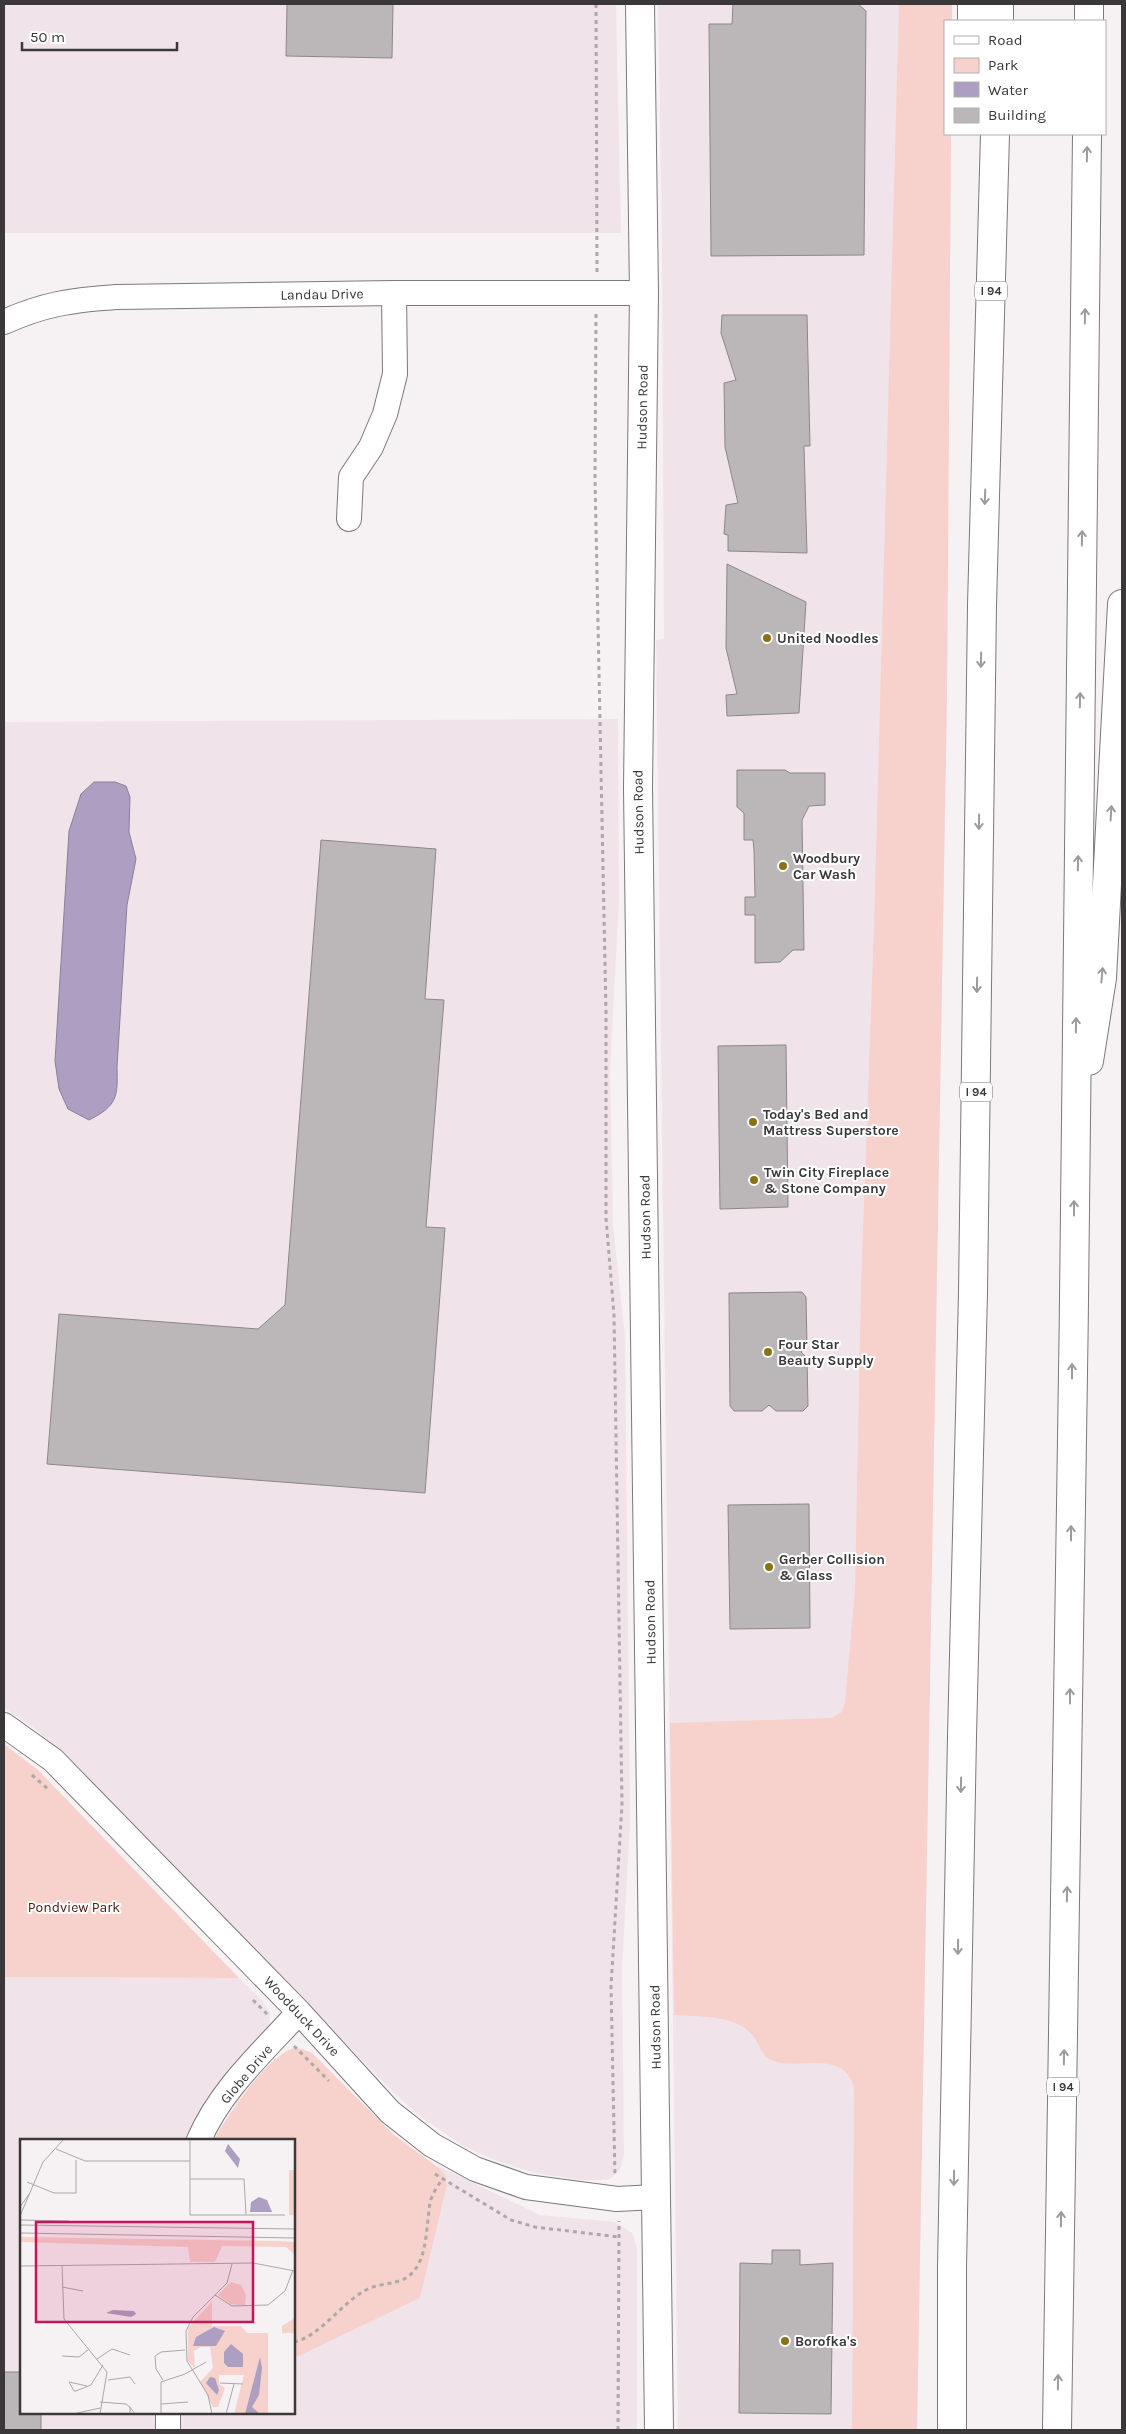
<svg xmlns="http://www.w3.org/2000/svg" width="1126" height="2434" viewBox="0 0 1126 2434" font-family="Karla,sans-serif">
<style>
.built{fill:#f0e4ea}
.green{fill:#f7d1cb}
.water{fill:#ac9fc1;stroke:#8a8098}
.building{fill:#bbb6b7;stroke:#8c8788}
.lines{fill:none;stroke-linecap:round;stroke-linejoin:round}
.street-casing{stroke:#7d787b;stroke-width:26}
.secondary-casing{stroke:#7d787b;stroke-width:30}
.highway-casing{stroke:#7d787b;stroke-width:30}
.path{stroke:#ada9ab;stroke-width:3;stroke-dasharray:4 4;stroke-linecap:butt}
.street{stroke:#fff;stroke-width:24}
.secondary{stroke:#fff;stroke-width:28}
.highway{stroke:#fff;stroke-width:28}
.oneway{stroke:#9c9c9c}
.poi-dot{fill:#897316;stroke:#fff;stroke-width:2}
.labels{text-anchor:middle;stroke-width:4;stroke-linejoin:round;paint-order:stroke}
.shield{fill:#fff;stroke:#757474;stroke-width:1}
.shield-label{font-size:12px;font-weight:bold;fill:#3a3839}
.street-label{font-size:14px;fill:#3a3839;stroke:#fff}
.poi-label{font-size:14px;font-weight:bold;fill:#3a3839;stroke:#fff;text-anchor:start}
.park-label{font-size:14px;fill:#491510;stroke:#fff}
.inset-road{fill:none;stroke:#aba7a9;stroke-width:1}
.view{fill:#c2185b;fill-opacity:0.15;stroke:#c2185b;stroke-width:2.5}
.inset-edge{fill:none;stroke:#3a3839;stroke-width:2.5}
</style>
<rect width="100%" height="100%" fill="#f6f1f3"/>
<path class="built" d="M4,4H616L621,233H4Z
M658,4H952V21H945V134H951L947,693L917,2430H678L656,640L664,639L662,244Z
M618,719L619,899L610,1071L613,1225L625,1337L630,1821L622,1969L624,2155L621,2168L612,2178L606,2180H582L534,2173L492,2159L463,2146L420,2116L394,2093L62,1753L34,1728L4,1708V722Z
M4,1977L239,1978L262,2000L270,2012L269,2030L195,2124L186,2140H21V2413H155V2430H4Z
M436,2165L540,2215L615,2222L632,2233L637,2248V2430H180V2413H294V2356H299L420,2298L447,2185L440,2169Z"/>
<path class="green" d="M899,4H952V21H945V134H951L947,693L917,2430H852L854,2088C843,2047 797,2072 771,2060C761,2056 760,2044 753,2036C736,2014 699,2017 674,2015L670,1723L832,1718L842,1712L845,1703L855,1590L861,1287L874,927Z
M4,1744L38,1770L239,1978L4,1977Z
M294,2048L302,2049L312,2053L393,2134L440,2169L444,2174L447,2185L420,2298L299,2356H294V2140H214C227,2116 268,2055 294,2048Z"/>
<path class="water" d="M94,782H115L126,786L130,797L129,832L136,859L127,905L117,1067C118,1097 117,1106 89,1120L68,1109L59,1089L55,1061L69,831L81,794Z"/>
<path class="building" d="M287,4H393L392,58L286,56Z
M733,4H858L866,11L864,255L711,256L709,24H732Z
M722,315H807L810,446H804L807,553L728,551V535L724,534L726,505L738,503L725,447L724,383L736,380L721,333Z
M727,564L806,602L799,713L727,716L726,695L737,694L726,648Z
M737,770H785L790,773H825V805L809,806L802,820L804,950H793L780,962L755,963V915H745V897H755L754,850L753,840H744V813L737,807Z
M321,840L436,849L425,999L444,1000L426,1227L445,1228L425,1493L47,1464L59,1314L258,1329L285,1305Z
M786,1045L788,1207L720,1209L718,1046Z
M802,1292L806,1297L807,1345L801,1352L807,1358L808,1406L803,1411H776L769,1405L762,1411H734L730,1406L729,1293Z
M809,1504L810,1628L730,1629L728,1505Z
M772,2250H800V2265L833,2263L831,2414L739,2413L740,2263L772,2264Z
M4,2372H21V2413H41V2430H4Z"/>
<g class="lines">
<defs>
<path id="street" d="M4,322C44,304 72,300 116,297L394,293H644
M349,519L351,477L371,447L385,414L395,374L394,293
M4,1725L53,1760L299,2012L390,2112L432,2145L475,2169L526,2187L617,2199L656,2197
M199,2140C220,2090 264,2051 299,2012
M168,2430V2413"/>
<path id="secondary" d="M640,4L644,293L638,788L659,2430"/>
<path id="highway" d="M972,4V21
M999,21V4
M1089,21V4
M1089,1061L1102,978L1122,604
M952,2430V2268L962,1736L973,1293L982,605L995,134
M1057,2430C1071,1665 1079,899 1087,134"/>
</defs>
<use href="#street" class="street-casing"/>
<use href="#secondary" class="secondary-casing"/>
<use href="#highway" class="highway-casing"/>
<path class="path" d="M596,4L597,273
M596,314L595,478L606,1013V1218L614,1315L622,1804L611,1987L615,2177
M32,1775L48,1789
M253,2000L268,2015
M294,2046L329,2081
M435,2174L511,2220L535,2227L619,2237
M294,2342C319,2337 341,2304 364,2291C385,2279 406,2289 419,2263C427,2248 427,2220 430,2203C432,2194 438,2186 442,2179
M618,2430L619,2221"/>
<use href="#street" class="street"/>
<use href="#secondary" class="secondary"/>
<use href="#highway" class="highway"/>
</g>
<defs><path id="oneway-shaft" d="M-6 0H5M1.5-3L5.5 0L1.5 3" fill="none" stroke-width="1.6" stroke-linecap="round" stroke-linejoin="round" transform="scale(1.25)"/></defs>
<g class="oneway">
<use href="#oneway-shaft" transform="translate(1087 154) rotate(-89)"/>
<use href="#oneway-shaft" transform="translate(1085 316) rotate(-89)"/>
<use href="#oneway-shaft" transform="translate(985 497) rotate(92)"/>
<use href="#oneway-shaft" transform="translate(1082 538) rotate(-89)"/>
<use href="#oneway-shaft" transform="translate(981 660) rotate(91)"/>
<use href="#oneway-shaft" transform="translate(1080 700) rotate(-89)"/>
<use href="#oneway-shaft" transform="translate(1111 813) rotate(-87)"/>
<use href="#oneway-shaft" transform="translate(979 822) rotate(91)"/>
<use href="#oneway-shaft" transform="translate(1078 863) rotate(-89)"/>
<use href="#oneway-shaft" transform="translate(1102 975) rotate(-85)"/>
<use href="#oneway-shaft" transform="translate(977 985) rotate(91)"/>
<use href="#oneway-shaft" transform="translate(1076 1025) rotate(-89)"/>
<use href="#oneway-shaft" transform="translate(1074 1208) rotate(-90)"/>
<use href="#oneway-shaft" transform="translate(1072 1371) rotate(-90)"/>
<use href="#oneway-shaft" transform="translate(1071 1533) rotate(-90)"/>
<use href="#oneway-shaft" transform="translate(1070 1696) rotate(-90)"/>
<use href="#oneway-shaft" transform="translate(961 1785) rotate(91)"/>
<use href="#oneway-shaft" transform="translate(1067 1894) rotate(-89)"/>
<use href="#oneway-shaft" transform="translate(958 1947) rotate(91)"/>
<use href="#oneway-shaft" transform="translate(1064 2057) rotate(-89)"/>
<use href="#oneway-shaft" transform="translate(954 2178) rotate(91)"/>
<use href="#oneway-shaft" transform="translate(1061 2219) rotate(-89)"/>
<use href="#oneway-shaft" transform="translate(1058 2382) rotate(-89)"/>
</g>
<g class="poi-dot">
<circle cx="767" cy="638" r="5"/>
<circle cx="783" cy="866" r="5"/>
<circle cx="753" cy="1122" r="5"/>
<circle cx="754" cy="1180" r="5"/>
<circle cx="768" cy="1352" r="5"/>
<circle cx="769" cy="1567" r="5"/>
<circle cx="785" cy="2341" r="5"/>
</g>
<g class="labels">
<g class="shield">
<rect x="975" y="281.5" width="32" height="19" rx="4"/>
<rect x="960" y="1082.5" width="32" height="19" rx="4"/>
<rect x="1047" y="2077.5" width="32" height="19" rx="4"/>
</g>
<g class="shield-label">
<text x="991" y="295">I 94</text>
<text x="976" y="1096">I 94</text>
<text x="1063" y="2091">I 94</text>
</g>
<g class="street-label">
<text transform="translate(322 294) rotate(-1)" y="5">Landau Drive</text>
<text transform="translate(642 407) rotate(-89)" y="5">Hudson Road</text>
<text transform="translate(638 812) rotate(-91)" y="5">Hudson Road</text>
<text transform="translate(645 1217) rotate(-91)" y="5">Hudson Road</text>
<text transform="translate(650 1622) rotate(-91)" y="5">Hudson Road</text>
<text transform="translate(302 2016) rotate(47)" y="5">Woodduck Drive</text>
<text transform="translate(655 2027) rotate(-91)" y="5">Hudson Road</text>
<text transform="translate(246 2074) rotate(-50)" y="5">Globe Drive</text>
</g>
<g class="poi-label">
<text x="777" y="643">United Noodles</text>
<text x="793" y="863">Woodbury<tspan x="793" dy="16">Car Wash</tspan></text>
<text x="763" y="1119">Today's Bed and<tspan x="763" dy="16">Mattress Superstore</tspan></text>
<text x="764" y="1177">Twin City Fireplace<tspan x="764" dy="16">&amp; Stone Company</tspan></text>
<text x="778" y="1349">Four Star<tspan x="778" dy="16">Beauty Supply</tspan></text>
<text x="779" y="1564">Gerber Collision<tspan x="779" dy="16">&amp; Glass</tspan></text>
<text x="795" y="2346">Borofka's</text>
</g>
<g class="park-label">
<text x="74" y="1912">Pondview Park</text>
</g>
</g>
<g transform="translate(20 2139)">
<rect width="275" height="275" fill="#f6f1f3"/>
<path d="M269,31H275V76H269ZM0,98L257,102L275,103V116L266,108L202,107L195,123H170L168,108L0,103ZM211,143L221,146L226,156L225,167L210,165L198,156ZM192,162V187H221L227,194H248V275H214L224,236H199V245L205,249L198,268H193L180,243L193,229L190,208H181L174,212L175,229L168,222V189ZM275,179V194H262V187Z" fill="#f7d1cb"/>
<path d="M208,5L220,20L218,29L205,12ZM239,58L247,61L252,73H230L231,63ZM93,171L114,172L116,175L111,178L86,174ZM194,188L205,192L196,207H173L176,198ZM211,205L223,215V228H208L204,224V213ZM240,218L242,229L239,256L232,268L240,275H225ZM190,238L195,239L199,251L197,256L186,244Z" fill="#ac9fc1"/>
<path class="inset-road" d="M170,0V76H265M36,10L65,22H170M170,40H224L226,75M7,43L34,54H56V21M0,68L9,55M0,77L23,23L44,0M0,81L49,82M0,86L275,90M0,94L275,99M42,126L44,180L87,233L80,275M0,127L233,124L275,132M42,148L63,152M195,156L212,167L248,166L265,152L273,131M42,217L59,218L68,211M77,220L92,210L110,216M88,241L110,238L115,245M143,241L136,230L135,217L141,213L165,211M200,244L223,245M67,247L49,243L54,252H56L71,246L83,226M80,263L106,265L110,268M141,265L168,263M53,275L80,269M110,275V268L115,275M141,275V243L165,235L186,223M192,275L188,256L167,222L166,192L173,178L207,144L212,125M206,275L214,245"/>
<path class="view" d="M16,83H233V183H16Z"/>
<rect width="275" height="275" class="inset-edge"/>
</g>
<rect width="1126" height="2434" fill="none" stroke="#3a3839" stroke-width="10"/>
<rect x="944" y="20" width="162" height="115" fill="#ffffff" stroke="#b0afb0"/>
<rect x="954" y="36" width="25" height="8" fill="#ffffff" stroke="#b0afb0"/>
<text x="988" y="45" font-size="15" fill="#3a3839">Road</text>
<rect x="954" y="58" width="25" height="15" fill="#f7d1cb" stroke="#b0afb0"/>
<text x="988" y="70" font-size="15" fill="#3a3839">Park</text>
<rect x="954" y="82" width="25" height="15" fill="#ac9fc1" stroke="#b0afb0"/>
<text x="988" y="95" font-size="15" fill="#3a3839">Water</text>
<rect x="954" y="108" width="25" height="15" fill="#bbb6b7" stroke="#b0afb0"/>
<text x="988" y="120" font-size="15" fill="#3a3839">Building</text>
<path d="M22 42v8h155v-8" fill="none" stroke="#3a3839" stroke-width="2.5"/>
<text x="30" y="42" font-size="15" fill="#3a3839" stroke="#ffffff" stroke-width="4" paint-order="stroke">50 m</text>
</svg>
